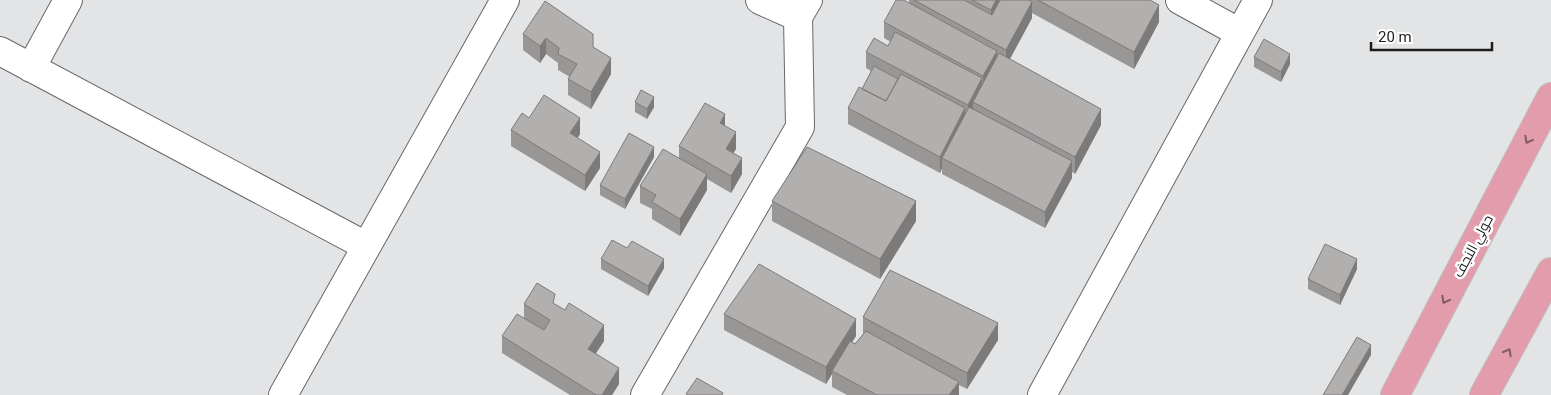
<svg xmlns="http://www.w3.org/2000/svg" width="1551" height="395" viewBox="0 0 1551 395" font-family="Roboto,Cairo,sans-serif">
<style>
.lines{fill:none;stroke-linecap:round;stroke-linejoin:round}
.minor-casing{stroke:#67686a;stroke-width:30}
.primary-casing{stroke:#c0c0c0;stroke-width:30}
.minor{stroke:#fff;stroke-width:28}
.primary{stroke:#e29cac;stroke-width:28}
.wall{fill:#999696}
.shaded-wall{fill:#7d7a7a}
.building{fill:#b2afaf;stroke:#7d7a7a}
.oneway{stroke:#805c65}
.labels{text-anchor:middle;stroke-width:5;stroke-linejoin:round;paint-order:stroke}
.street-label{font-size:14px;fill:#1d1d1e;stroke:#fff}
</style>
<rect width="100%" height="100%" fill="#e3e4e6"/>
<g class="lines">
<defs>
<path id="minor" d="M760,0L798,17
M1180,0L1240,33
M0,51L366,246
M31,68L68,0
M283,395L505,0
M645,395L800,127L798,17L808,0
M1042,395L1258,0"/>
<path id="primary" d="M1395,395L1551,97
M1484,395L1551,272"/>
</defs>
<use href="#minor" class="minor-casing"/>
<use href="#primary" class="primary-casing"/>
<use href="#minor" class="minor"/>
<use href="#primary" class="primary"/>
</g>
<path class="wall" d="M909,0H1150L1159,22L1134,69L1032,13V18L1010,59L1101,125L1075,174L1072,172V178L1045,228L942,174V168L940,173L848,124V108L862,89L871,71L866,68V52L888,46L891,42L884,38V22L909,3Z
M523,34L593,47L611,74L591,109L568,95V79L570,77L558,70V63L546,54L540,63L523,50Z
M1254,57L1290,64L1281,82L1254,67Z
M635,102L654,107L647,119L635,112Z
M529,118L580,134L577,138L600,168L585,191L511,146V130Z
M725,126L736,149L733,153L742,174L731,193L707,179V190L680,236L652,219V209L640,203V186L679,158V146Z
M654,157L625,209L600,195V185Z
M772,201L916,221L880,279L772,221Z
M601,259L664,268L648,296L601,269Z
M1357,269L1340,305L1308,289V279Z
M524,304H555L604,341L596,353L619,384L612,395H570L502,353V336L524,318Z
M724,314L856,336L852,342L855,344L863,334V317L998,340L967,389L959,385V395H847L832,387V374L826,384L724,330Z"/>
<path class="shaded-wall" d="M996,0H1005L991,27V10Z
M1027,0H1030V5L1032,2V18L1006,66V50Z
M1159,5V22L1134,69V52Z
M546,38V54L540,63V46Z
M997,51V68L983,93V76Z
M1290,54V64L1281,82V72Z
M611,58V74L591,109V92Z
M982,78V94L973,102V113L968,121V105Z
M654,97V107L647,119V109Z
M965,108V124L942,158V168L940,173V157Z
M1101,109V125L1075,174V157Z
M725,114V130L720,123Z
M580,118V134L570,150V133Z
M736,132V149L726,165V149Z
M654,147V157L625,209V199Z
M600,152V168L585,191V175Z
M742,158V174L731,193V176Z
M1072,161V178L1045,228V212Z
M707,174V190L680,236V219Z
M916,201V221L880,279V259Z
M664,259V268L648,296V286Z
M1357,259V269L1340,305V295Z
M856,319V336L834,371H832V374L826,384V367Z
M998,323V340L967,389V373Z
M604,325V341L588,365V349Z
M1371,345V355L1348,395H1342Z
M619,368V384L612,395H602Z
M959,382V395H949Z"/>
<path class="building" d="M896,0H904L997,51L983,76L884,22Z
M914,0H964L992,15L1000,0H1029L1032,2L1006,50Z
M972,0H996L991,10Z
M1038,0H1150L1159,5L1134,52Z
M545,1L593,34V47L611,58L591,92L568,79L577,64L558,54L559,48L546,38L540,46L523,34Z
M895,32L982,78L968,105L866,52L874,38L888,46Z
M1264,39L1290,54L1281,72L1254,57Z
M999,53L1101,109L1075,157L973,102Z
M874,66L898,79L886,101L862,89Z
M901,74L965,108L940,157L848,108L859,87L886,101Z
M641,90L654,97L647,109L635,102Z
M544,95L580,118L570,133L600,152L585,175L511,130L522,113L529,118Z
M705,103L725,114L720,123L736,132L726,149L742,158L731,176L679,146Z
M969,107L1072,161L1045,212L942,158Z
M629,133L654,147L625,199L600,185Z
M807,147L916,201L880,259L772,201Z
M663,149L707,174L680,219L652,202L656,195L640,186Z
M612,240L627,248L632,241L664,259L648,286L601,259Z
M1325,244L1357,259L1340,295L1308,279Z
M759,264L856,319L826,367L724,314Z
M890,270L998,323L967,373L863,317Z
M537,283L555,294L553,303L565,310L569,303L604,325L588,349L619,368L602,395H596L502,336L517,314L544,330L550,320L524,304Z
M866,331L959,382L949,395H877L832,371L850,341L855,344Z
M1357,337L1371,345L1342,395H1323Z
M697,378L723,393L722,395H688L686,394Z"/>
<defs><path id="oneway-chevron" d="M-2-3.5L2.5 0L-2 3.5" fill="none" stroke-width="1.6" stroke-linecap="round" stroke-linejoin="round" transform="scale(1.25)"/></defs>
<g class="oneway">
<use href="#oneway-chevron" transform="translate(1528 140) rotate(118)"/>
<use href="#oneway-chevron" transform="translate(1445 300) rotate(118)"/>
<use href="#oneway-chevron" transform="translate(1508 352) rotate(-62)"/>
</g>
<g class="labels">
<g class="street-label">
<text transform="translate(1473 246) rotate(-62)" y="5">حولي النجف</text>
</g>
</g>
<path d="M1371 42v8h121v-8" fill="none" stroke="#1d1d1e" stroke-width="2.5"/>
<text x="1378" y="42" font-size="15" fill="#1d1d1e" stroke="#ffffff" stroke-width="4" paint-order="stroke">20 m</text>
</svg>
